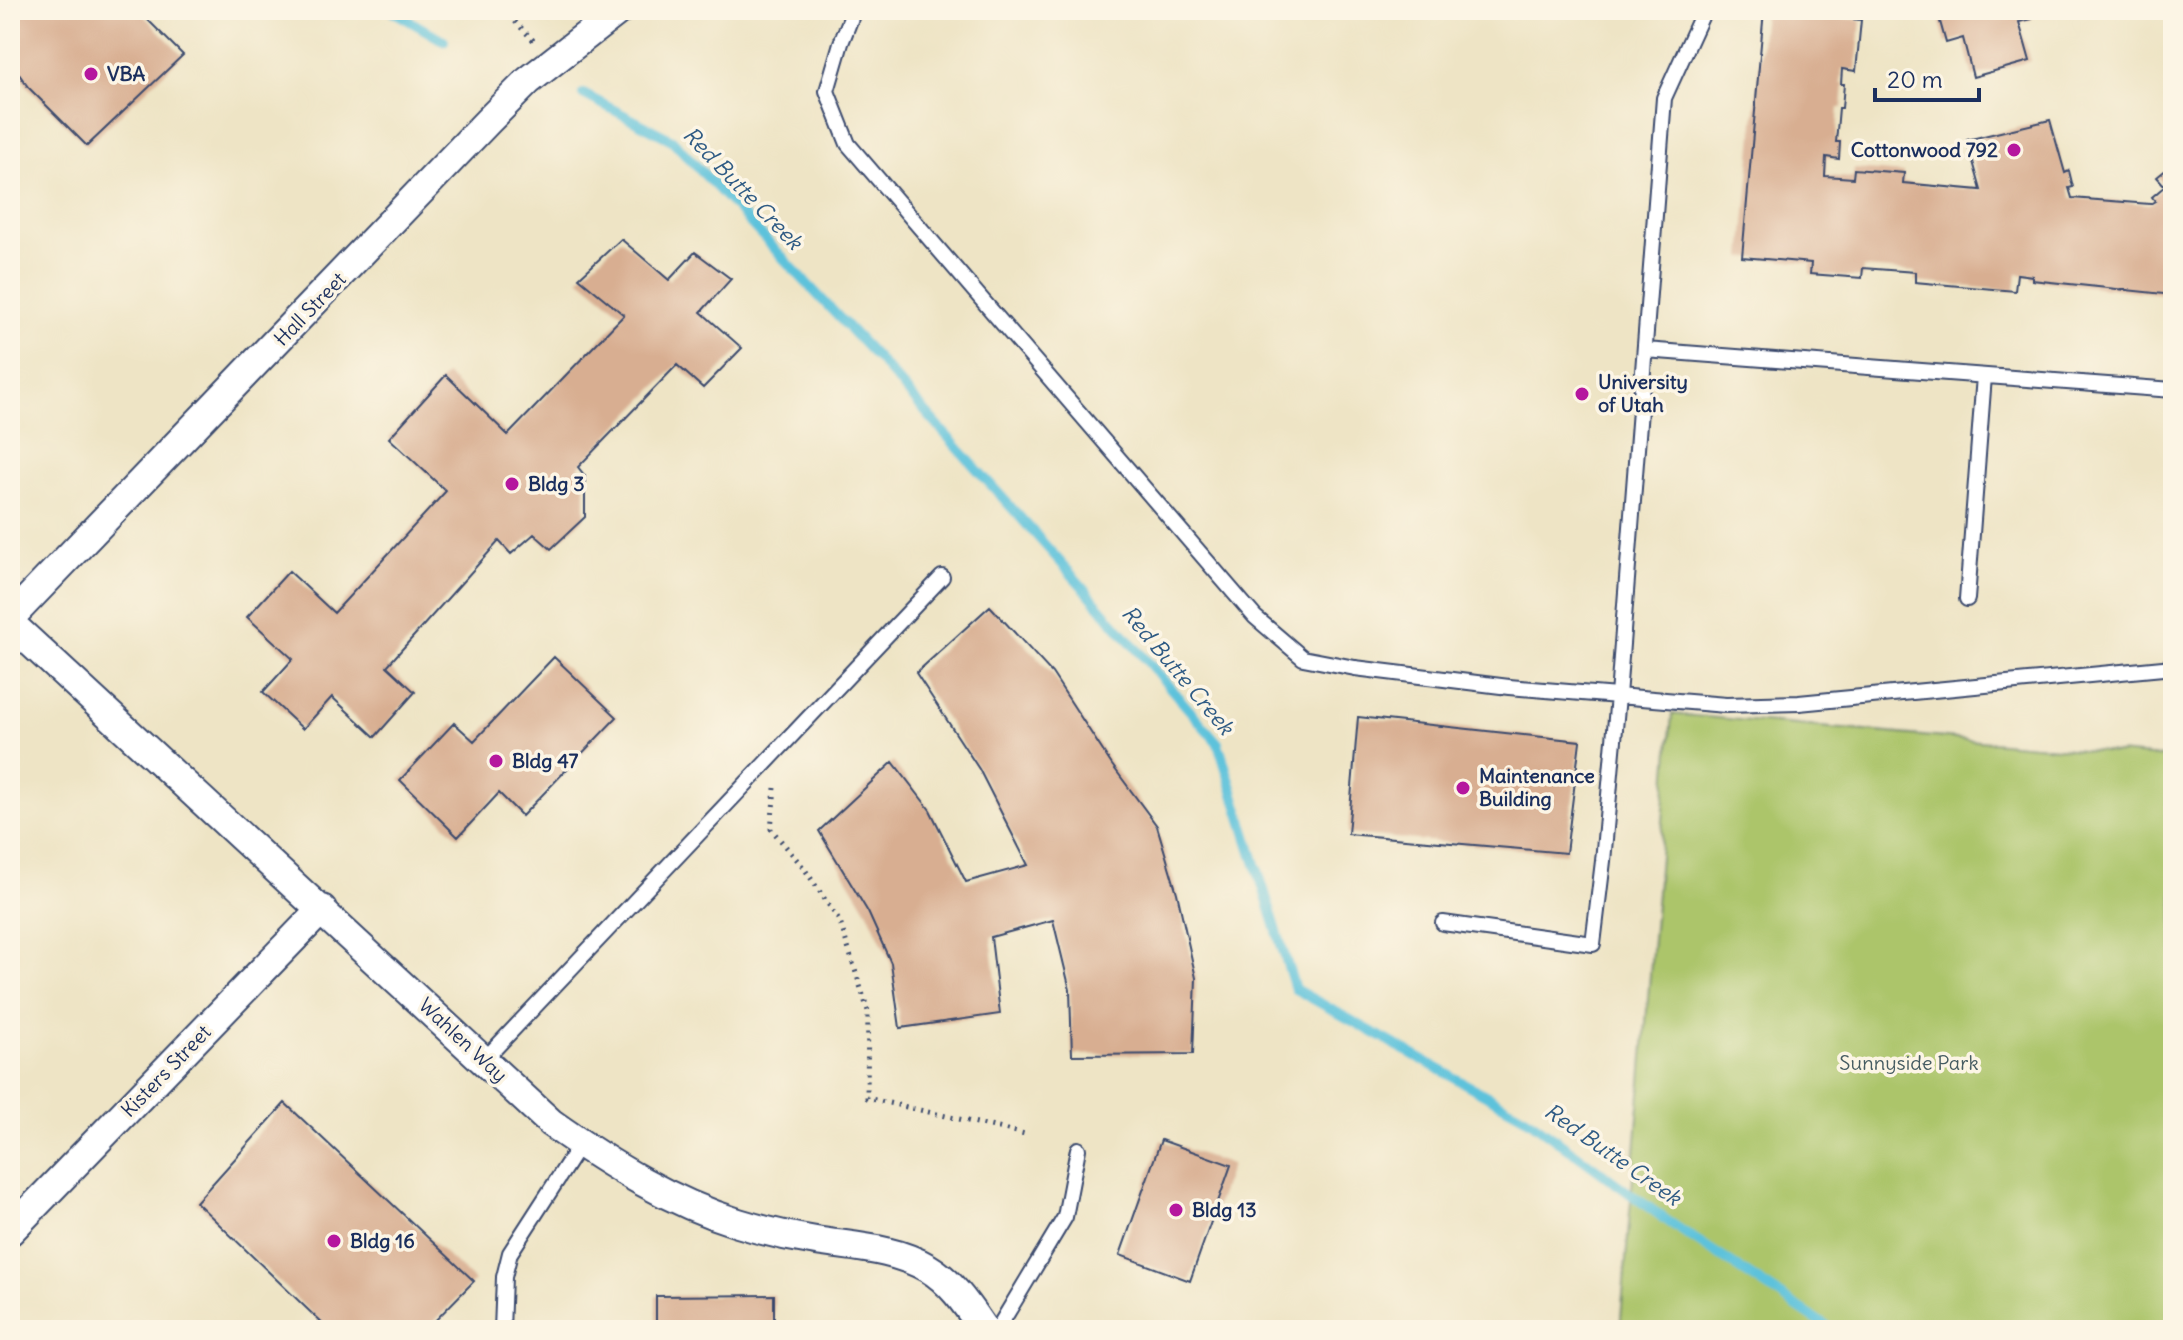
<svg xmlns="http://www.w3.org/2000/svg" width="2183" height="1340" viewBox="0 0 2183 1340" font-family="Delius,sans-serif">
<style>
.green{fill:#acc56b;stroke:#647a64;stroke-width:2}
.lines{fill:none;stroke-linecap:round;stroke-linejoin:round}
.stream{stroke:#5dc2db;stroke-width:10}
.building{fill:#d8ae91}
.lane-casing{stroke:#3b4a6d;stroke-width:18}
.street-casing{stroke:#3b4a6d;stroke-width:32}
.path{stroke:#3b4a6d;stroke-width:5;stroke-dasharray:2 6;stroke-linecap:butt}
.lane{stroke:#fff;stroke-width:14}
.street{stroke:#fff;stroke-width:28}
.poi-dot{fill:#b5179e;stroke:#fcf5e5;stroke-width:3}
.labels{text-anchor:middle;stroke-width:7;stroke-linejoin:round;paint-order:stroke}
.poi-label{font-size:20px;font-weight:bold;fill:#1b2f5e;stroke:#fcf5e5;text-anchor:start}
.street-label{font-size:20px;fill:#1b2f5e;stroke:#fcf5e5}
.park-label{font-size:20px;fill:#465c62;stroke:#fcf5e5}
.water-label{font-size:22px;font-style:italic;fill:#2f5b84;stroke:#fcf5e5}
</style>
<rect width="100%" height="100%" fill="#fcf5e5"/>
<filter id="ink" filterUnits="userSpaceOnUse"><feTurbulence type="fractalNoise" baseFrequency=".0125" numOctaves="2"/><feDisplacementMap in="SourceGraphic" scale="16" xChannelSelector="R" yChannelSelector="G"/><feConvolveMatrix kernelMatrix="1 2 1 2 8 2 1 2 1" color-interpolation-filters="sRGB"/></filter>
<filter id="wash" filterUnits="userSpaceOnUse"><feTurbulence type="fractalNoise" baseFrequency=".006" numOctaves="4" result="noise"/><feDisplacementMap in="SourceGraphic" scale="32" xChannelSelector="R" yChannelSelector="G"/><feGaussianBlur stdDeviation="1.8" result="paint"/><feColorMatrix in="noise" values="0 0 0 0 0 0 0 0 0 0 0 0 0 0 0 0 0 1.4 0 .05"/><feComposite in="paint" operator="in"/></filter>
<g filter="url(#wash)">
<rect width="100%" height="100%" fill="#eee4c5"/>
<path class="green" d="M1672,714L2173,758V1330H1620Z"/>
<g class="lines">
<path class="stream" d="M391,10L444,41
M583,94L672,140L877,358L1081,585L1218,743L1295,989L1525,1117L1669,1222L1832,1330"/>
</g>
<g id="blocks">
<path class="building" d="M10,10H138L183,55L87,146L28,87L10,61Z
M1764,10H1845L1844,18L1861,20L1856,71L1842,69L1841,84H1844L1842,108H1839L1836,142H1840L1839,159L1826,157L1825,176L1853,178L1854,169L1904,173L1903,183L1981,190L1967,140L2050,120L2065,173L2069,171L2073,187L2069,188L2072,198L2150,204L2155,201L2152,197L2165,186L2157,177L2173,164V295L2032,280V276L2017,274L2015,291L1915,282V272L1863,268L1862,278L1810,274L1811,263L1742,257Z
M1955,10H2030L2032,19L2019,22L2030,61L1973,77L1963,38L1946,43L1939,18L1956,14Z
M621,239L669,280L695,252L731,279L701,312L742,348L703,388L677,365L578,467L585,476V517L551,549L534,534L511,554L499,541L387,666L415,692L375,737L332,697L303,729L263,692L293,659L247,617L289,571L334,613L446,491L389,438L446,375L508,435L624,315L579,278Z
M990,606L1052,673L1112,765L1157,826L1177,893L1196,978L1193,1054L1072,1055L1070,990L1053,920L991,937L1000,1014L900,1028L891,963L868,912L819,831L893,762L930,810L966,882L1028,865L979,769L916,673Z
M554,657L617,717L522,816L499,793L458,837L400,780L454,723L474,741Z
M1358,717L1580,741L1566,853L1348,834Z
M285,1103L474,1281L426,1330H329L196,1202Z
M1161,1140L1231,1165L1190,1281L1120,1255Z
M774,1295V1330H656V1296Z"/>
</g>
</g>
<g filter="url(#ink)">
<use href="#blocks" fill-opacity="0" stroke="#3b4a6d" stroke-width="2"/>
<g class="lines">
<defs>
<path id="lane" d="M854,10L841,43L827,91L848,144L1255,617L1303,658L1355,668L1509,687L1726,705L1799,703L2173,667
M1645,350L2173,390
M1967,599L1984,376
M1443,923L1593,944L1603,861L1618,696L1664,98L1701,17V10
M484,1060L942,577
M502,1330L504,1277L510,1253L581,1143
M997,1330L1065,1217L1078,1149"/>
<path id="street" d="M10,618L488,121L528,81L619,10
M10,623L551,1123C609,1164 670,1202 738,1223C764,1231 790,1237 816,1241C853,1247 894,1248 928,1268C952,1282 968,1307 984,1330
M10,1231L322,909"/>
</defs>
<use href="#lane" class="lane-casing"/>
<use href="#street" class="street-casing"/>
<path class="path" d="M504,10L534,41
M775,788L771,829L804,868L840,922L868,1011L867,1098L1025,1134"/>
<use href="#lane" class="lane"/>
<use href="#street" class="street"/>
</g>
</g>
<g class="poi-dot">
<circle cx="91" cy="74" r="8"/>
<circle cx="2014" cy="150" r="8"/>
<circle cx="1582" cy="394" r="8"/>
<circle cx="512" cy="484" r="8"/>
<circle cx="496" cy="761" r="8"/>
<circle cx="1463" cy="788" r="8"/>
<circle cx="1176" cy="1210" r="8"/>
<circle cx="334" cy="1241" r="8"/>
</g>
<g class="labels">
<g class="poi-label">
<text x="107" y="81">VBA</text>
<text x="1998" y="157" text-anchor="end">Cottonwood 792</text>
<text x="1598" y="389">University<tspan x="1598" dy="23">of Utah</tspan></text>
<text x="528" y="491">Bldg 3</text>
<text x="512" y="768">Bldg 47</text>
<text x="1479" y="783">Maintenance<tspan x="1479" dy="23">Building</tspan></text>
<text x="1192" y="1217">Bldg 13</text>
<text x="350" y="1248">Bldg 16</text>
</g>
<g class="street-label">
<text transform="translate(310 309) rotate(-46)" y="7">Hall Street</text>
<text transform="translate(463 1040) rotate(43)" y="7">Wahlen Way</text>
<text transform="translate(166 1071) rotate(-46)" y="7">Kisters Street</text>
</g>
<g class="park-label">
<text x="1909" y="1070">Sunnyside Park</text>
</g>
<g class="water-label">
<text transform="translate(743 188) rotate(46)" y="8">Red Butte Creek</text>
<text transform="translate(1178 670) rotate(50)" y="8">Red Butte Creek</text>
<text transform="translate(1613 1154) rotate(35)" y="8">Red Butte Creek</text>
</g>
</g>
<rect width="2183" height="1340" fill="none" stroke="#fcf5e5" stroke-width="40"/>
<path d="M1875 88v12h104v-12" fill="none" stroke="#1b2f5e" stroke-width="4"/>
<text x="1887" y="88" font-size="24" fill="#1b2f5e" stroke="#fcf5e5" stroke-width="6" paint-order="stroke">20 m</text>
</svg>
